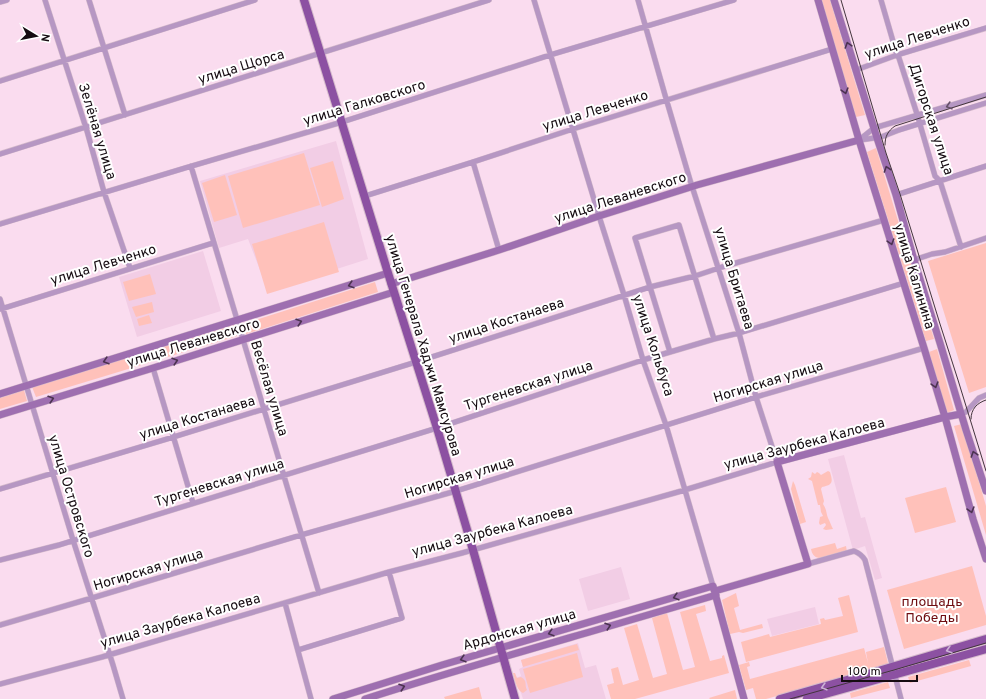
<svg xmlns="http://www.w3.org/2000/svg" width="986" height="699" viewBox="0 0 986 699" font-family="Overpass,sans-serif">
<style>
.built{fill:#f2cde5}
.green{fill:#ffc1ba}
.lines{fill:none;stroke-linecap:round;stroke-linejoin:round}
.street-casing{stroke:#d5bbcb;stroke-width:6}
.secondary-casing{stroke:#d5bbcb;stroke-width:8}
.primary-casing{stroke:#d5bbcb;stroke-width:10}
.street{stroke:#b697c3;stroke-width:5}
.secondary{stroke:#9e6fb0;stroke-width:7}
.primary{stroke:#8c51a2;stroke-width:8}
.tram{stroke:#43353d;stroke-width:1}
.oneway{stroke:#4c3351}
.oneway2{stroke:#66516a}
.oneway3{stroke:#cbb1d5}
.labels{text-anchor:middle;stroke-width:4;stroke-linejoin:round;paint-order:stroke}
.street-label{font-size:14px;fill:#150b11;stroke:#fff}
.park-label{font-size:14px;fill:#6f0d11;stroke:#fff}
</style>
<rect width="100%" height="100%" fill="#fadcef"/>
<path class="built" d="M336,141L368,259L268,291L248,239L219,248L200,181Z
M203,251L221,311L137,337L119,277Z
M844,455L861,518L865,517L882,578L875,580L865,546L853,550L828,459Z
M621,567L630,599L588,611L579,579Z
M815,607L819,624L772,636L767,619Z
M578,643L585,668L596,665L606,699H523L516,678L521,676L519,669L523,667L521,660Z"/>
<path class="green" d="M821,0H830L865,115L856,117Z
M876,148L934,339L926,341L867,152Z
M304,153L320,205L243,228L228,176Z
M333,161L344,199L322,207L310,168Z
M225,175L237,215L214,222L202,183Z
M324,222L339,272L267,294L252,244Z
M986,243V387L969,393L928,261Z
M150,274L156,294L129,301L123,282Z
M375,282L378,292L246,334L243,324Z
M152,302L154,312L136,317L132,307Z
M149,315L152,323L139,326L137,319Z
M234,325L237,336L36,397L32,387Z
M937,349L954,410L947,413L929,352Z
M24,390L27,401L0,409V398Z
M962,424L986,506V535L954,426Z
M828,471L830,472C833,482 833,485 822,487L821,489L824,501L823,504C827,510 826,513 828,518C830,522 831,525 833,529L826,530L823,529L826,525L825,523L820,525L819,523L820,517L823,516L821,512L820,505H818L812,481L808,479L811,477L812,472L815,474L817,472L819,473L821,475Z
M793,481L795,485L806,522L800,524L791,489Z
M946,487L956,522L915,533L905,498Z
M835,543L837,549L846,546L847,552L819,558C814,557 812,554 811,549Z
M972,566L986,616V625L904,649L887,590Z
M736,593L739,606L734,608L740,630L762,624L763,628L743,633L739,632L730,634L722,600Z
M849,595L858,632L746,662L741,642L769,634L770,637L821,624L820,619L824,618L825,620L843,616L838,598Z
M705,605L706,611L696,614L710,661L722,658V656L724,655L729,673L635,699H611L607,685L614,683L611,669L618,667L623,685L639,680L624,628L637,624L653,678L667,674L652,618L667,613L683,670L695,667L680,612Z
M577,644L579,650L523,667L521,660Z
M884,647L889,667L870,670L766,699H756L753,688L746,690L739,665L749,662L750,666L747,667L750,679L864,648L868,663L866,652Z
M577,653L583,677L530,693L523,669Z
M969,660L971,666L910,683L908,677Z
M513,673H515L517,678L521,677C528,681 524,684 527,690L523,693C517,691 515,680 513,673Z
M888,682L890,688L851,698L850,693Z
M479,687L482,699H445L444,697Z
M735,690L737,699H710L709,698Z"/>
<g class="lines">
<defs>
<path id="street" d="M45,0L87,131L104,192L130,268
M89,0L125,115
M534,0L599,216L624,295L643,360L666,425L713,586
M881,0L897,55L899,58L917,114L935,176L940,181L961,247
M0,2L7,0
M856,70L897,55L986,28
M0,81L255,0
M859,140L874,128L986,95
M860,140L881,137L899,130L986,103
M0,154L489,0
M473,162L499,250
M191,166L319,593
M896,195L986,166
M365,196L473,162L573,129L832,49
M0,224L185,168L342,122L550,55L734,0
M914,260L932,254L945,252L986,238
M0,299L73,540L113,665L123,699
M1,309L213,243
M670,352L635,238L679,225L714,339
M153,368L193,503
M961,414L966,412L979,398L986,395
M0,489L167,439L416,362L650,287L695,276L722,267L884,220
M0,560L59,545L437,428L643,360L714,339L739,333L904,283
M808,564L854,551C859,553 862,555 865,560L901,699
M285,603L311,699
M0,625L92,598L301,535L456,491L756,397L924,348
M298,650L402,618L389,572
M0,684L102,657L389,572L462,553L678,492L777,462L756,397L739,333L690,180L665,95L638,0"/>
<path id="secondary" d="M818,0L859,140L924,348L945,417L973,519L986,559
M834,0L877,138L896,195L914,260L940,343L966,430L986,491
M391,284L499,250L599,216L697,185L859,140
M0,394L388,273
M0,415L153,368L394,292
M715,591L808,564L777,462L945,417L961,414
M333,699L442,665L713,586L744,699
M365,699C440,675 517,653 593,631C634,619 675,607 716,595"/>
<path id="primary" d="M304,0L388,273L437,428L473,550L515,699
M780,699L868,674L986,639
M807,699L986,649"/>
</defs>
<use href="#street" class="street-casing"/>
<use href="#secondary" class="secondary-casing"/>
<use href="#primary" class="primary-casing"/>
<use href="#street" class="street"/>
<use href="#secondary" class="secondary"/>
<use href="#primary" class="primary"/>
<path class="tram" d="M841,0L886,153L900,194L940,324L958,380L986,471
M885,145C885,136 888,131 895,126L986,97
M971,419C971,409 977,403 986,400
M790,699L894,670L986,643"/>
</g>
<defs><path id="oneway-chevron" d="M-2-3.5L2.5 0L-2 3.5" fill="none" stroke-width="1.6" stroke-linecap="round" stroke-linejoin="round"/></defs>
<g class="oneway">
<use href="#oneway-chevron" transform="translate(848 45) rotate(-107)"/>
<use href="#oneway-chevron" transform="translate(845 91) rotate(74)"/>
<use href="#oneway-chevron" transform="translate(887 169) rotate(-109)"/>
<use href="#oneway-chevron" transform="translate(891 242) rotate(73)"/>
<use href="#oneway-chevron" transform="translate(351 285) rotate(163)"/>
<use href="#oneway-chevron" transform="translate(299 322) rotate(-17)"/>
<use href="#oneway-chevron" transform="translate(106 361) rotate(163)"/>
<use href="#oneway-chevron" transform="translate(175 361) rotate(-17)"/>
<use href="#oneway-chevron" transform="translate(935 385) rotate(74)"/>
<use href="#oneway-chevron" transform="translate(51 399) rotate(-17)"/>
<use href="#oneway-chevron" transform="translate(974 454) rotate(-108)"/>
<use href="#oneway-chevron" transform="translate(971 510) rotate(74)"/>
<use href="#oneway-chevron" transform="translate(676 597) rotate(164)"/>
<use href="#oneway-chevron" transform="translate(608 626) rotate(-18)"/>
<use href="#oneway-chevron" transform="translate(551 633) rotate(164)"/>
<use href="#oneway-chevron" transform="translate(463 659) rotate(164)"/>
<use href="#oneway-chevron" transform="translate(402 687) rotate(-18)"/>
</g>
<use class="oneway2" href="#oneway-chevron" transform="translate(949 106) rotate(163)"/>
<g class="oneway3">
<use href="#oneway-chevron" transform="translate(949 650) rotate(164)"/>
<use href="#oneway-chevron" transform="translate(824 687) rotate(164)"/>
</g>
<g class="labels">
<g class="street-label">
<text transform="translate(917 37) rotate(-18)" y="5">улица Левченко</text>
<text transform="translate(241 66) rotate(-17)" y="5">улица Щорса</text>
<text transform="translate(364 102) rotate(-17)" y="5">улица Галковского</text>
<text transform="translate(595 110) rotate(-17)" y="5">улица Левченко</text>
<text transform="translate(932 119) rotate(72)" y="5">Дигорская улица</text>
<text transform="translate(98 131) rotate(73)" y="5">Зелёная улица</text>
<text transform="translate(620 197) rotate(-18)" y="5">улица Леваневского</text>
<text transform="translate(103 264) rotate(-17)" y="5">улица Левченко</text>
<text transform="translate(915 276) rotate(73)" y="5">улица Калинина</text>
<text transform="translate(735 278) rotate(73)" y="5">улица Бритаева</text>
<text transform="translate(506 320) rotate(-18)" y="5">улица Костанаева</text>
<text transform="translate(193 342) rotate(-17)" y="5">улица Леваневского</text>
<text transform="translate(424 345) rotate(73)" y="5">улица Генерала Хаджи Мамсурова</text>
<text transform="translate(654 345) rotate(72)" y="5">улица Кольбуса</text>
<text transform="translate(768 381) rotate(-17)" y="5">Ногирская улица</text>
<text transform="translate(528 385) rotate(-18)" y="5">Тургеневская улица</text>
<text transform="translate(270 388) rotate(73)" y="5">Весёлая улица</text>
<text transform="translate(197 417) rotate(-17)" y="5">улица Костанаева</text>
<text transform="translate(804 443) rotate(-15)" y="5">улица Заурбека Калоева</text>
<text transform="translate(459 477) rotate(-17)" y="5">Ногирская улица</text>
<text transform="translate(219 482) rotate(-17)" y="5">Тургеневская улица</text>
<text transform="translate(72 496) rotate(73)" y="5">улица Островского</text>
<text transform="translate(492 530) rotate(-15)" y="5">улица Заурбека Калоева</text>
<text transform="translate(148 569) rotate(-17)" y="5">Ногирская улица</text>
<text transform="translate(180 620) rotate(-16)" y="5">улица Заурбека Калоева</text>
<text transform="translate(519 629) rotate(-16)" y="5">Ардонская улица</text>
</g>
<g class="park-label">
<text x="932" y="606">площадь<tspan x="932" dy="16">Победы</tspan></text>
</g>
</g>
<g transform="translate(36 36) rotate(100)" stroke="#ffffff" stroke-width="3" paint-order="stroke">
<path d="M0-3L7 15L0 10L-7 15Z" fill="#150b11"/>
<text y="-6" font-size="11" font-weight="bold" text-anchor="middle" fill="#150b11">N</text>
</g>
<path d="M842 675v6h75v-6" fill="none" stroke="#150b11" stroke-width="2"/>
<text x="848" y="675" font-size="12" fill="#150b11" stroke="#ffffff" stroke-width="3" paint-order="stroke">100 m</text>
</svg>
